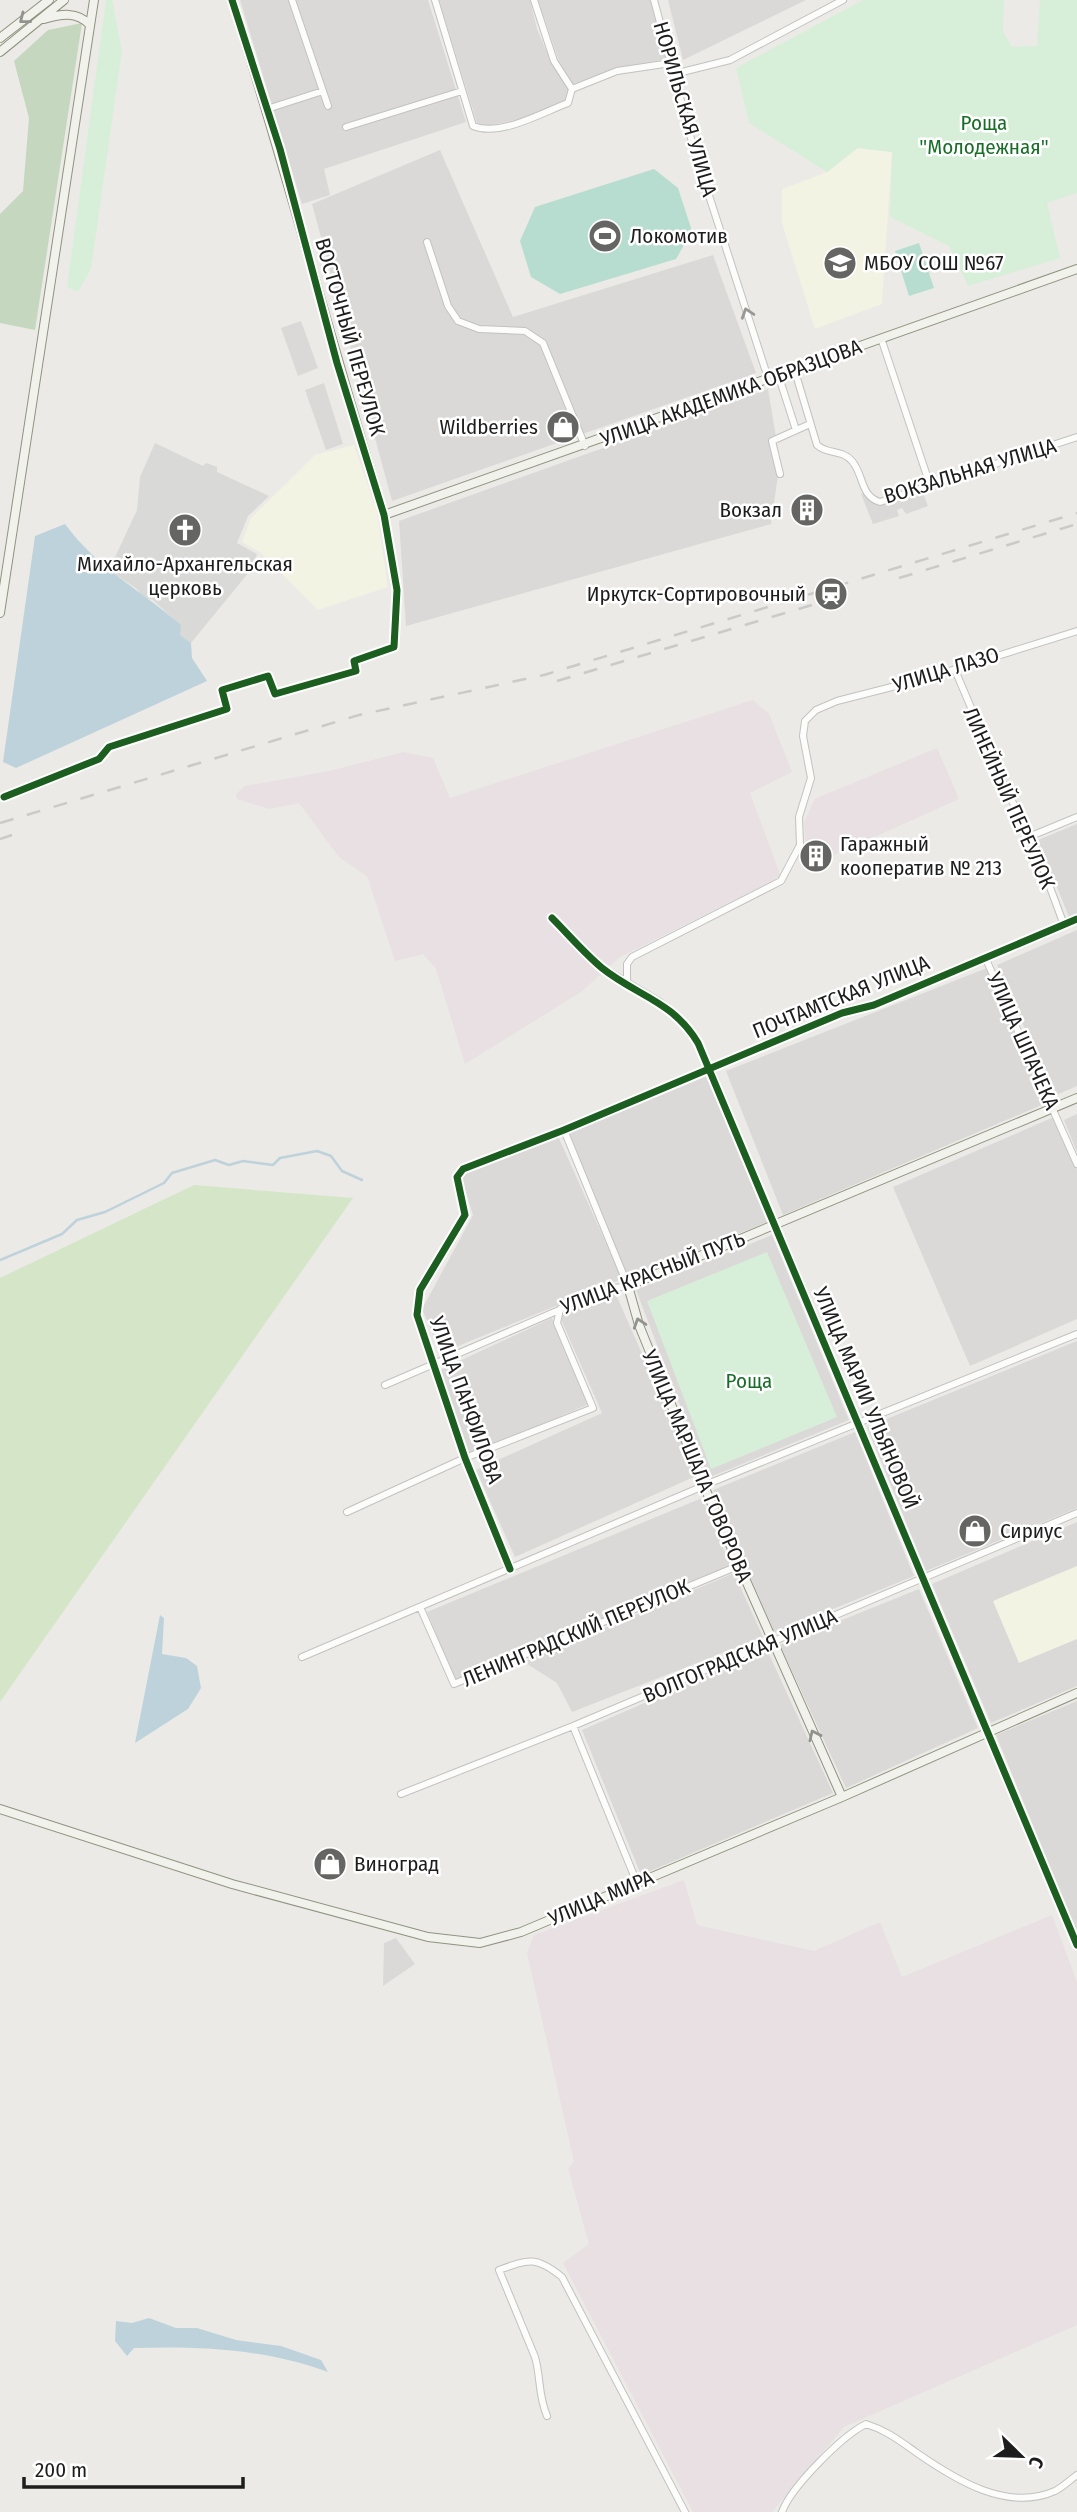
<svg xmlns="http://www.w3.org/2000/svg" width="1077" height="2512" viewBox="0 0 1077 2512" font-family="'Fira Sans Condensed',sans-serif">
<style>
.residential{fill:#dad9d7}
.industrial{fill:#e8e0e3}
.education{fill:#f2f3e2}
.religious{fill:#d9d9d7}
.grass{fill:#d5e6c8}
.forest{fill:#c5d7be}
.park{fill:#d7efd9}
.pitch{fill:#b6ddd0}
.water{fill:#bed2db}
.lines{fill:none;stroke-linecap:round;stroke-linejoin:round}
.stream{stroke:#bed2db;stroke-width:2.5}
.street-casing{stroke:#c2c2c0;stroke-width:8}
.secondary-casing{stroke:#909380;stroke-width:10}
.street{stroke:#fcfcfb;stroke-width:6}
.secondary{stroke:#f1f2eb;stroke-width:8}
.rail{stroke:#cacac9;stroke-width:2.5;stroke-dasharray:14 14;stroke-linecap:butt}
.cycleway-casing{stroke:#fff;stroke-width:11}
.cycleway{stroke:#1b5e20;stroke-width:7}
.oneway{stroke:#92928e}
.oneway2{stroke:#989897}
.labels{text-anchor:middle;stroke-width:5;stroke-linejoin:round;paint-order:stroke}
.street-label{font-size:21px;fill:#1d1d1d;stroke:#fff}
.park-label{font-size:21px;fill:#186e27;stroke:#fff}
.poi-label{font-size:21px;fill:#1d1d1d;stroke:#fff;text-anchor:start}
</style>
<rect width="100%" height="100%" fill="#ebeae6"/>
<path class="residential" d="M240,0H428L466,122L324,169L330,195L302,204Z
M439,0H530L537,29L551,62L570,90L567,102L520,119L486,126L477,123Z
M538,0H650L667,59L615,69L573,84L559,61Z
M668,0H806L683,60Z
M440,150L513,317L713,255L756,373L392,501L312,204Z
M301,321L318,368L298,376L281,328Z
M324,383L343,444L326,450L305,390Z
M768,389L780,461L771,524L406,626L399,521Z
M921,488L928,506L906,514L902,508L897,510L899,516L873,524L861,494L866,493L880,502Z
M1077,824V913L1069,917L1038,840Z
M1077,930V1086L1054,1096L997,965Z
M987,968L1044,1104L783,1215L726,1071Z
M707,1076L767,1222L631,1278L627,1276L569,1133Z
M1077,1114V1152L1064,1120Z
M1054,1117L1077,1170V1319L970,1366L893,1187Z
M558,1136L622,1279L441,1353L422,1309L473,1215L460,1173Z
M772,1235L849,1420L708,1478L636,1290Z
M614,1290L696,1476L515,1557L476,1470L602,1413L559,1315Z
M552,1318L589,1404L470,1455L440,1370Z
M1077,1341V1508L926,1571L867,1427Z
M855,1432L914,1576L774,1633L713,1490Z
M702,1498L731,1567L456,1682L427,1612Z
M1077,1522V1686L991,1723L932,1584Z
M734,1573L763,1637L572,1712L557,1683L524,1662Z
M919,1589L978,1728L846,1788L780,1645Z
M767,1650L833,1793L641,1875L582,1730Z
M1077,1701V1932L996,1735Z
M396,1938L415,1964L383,1986L384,1943Z"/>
<path class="industrial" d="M753,700L769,714L792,772L750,793L781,877L620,957L581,992L465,1064L436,969L423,954L395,961L367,876L339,857L299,803L269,809L237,799L236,794L245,786L334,770L403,752L433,758L450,798Z
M937,748L959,799L812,865L806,852L804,822L815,799Z
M684,1880L697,1925L814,1951L880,1922L902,1977L1052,1915L1077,1982V2325L844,2427L772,2512H693L563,2263L589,2244L568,2168L574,2162L527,1953L534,1935Z"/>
<path class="education" d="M858,148L892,152L882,304L815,329L782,223V189L827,172Z
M354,445L377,512L388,587L318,610L261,553L242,542L251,518L315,455Z
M1077,1566V1639L1019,1663L993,1601Z"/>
<path class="religious" d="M155,443L203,466L206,463L217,467V472L269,496L248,516L237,543L257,554L249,572L191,643L180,635V625L153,600L143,597L137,589L109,570L137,510L140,477Z"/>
<path class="grass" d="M194,1185L353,1198L0,1702V1278Z"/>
<path class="forest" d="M82,23L35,330L0,323V214L23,191L29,118L14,61L48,30Z"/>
<path class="park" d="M106,0H112L122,51L91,269L78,292L67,287Z
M863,0H1004L1003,31L1012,47L1037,46L1040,0H1077V193L1047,203L1060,258L968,286L949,246L890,217L892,152L858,148L827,172L749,123L736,68Z
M767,1252L837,1417L711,1469L647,1301Z"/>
<path class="pitch" d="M654,169L678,188L692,231L676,259L560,294L531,277L520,241L535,207Z
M919,243L934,288L909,296L895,251Z"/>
<path class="water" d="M65,524C96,567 142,591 181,625L180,635L191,643L192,658L207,681L16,768L3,762L35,536Z
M160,1615L164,1618L162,1654L186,1658L197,1666L201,1688L188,1709L135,1743Z
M149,2318L176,2328H197L236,2340L281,2346L321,2360L328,2372C265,2349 201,2346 134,2348L127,2356L115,2341L116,2321L132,2323Z"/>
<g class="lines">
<path class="stream" d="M0,1260L62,1234L77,1220L105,1212L164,1183L172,1173L215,1160L229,1165L243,1161L273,1165L280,1158L317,1151L331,1156L342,1171L362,1180"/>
<defs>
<path id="street" d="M292,0L328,106
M435,0L473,126C500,137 541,113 568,103L572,89
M534,0L554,61L572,89L617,71L671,63
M654,0L693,146L768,378
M674,74L730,60L843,0
M267,109L323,91
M346,127L462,91
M427,242L448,306L458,321L479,329L525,331L543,343L585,446
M881,338L930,485
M794,368L817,445C828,455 842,449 852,461C864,475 860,496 880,502L1077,437
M778,374L796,430
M780,474L772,441L810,424
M955,670L1006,790L1031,836L1064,925
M4,797L99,759L109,747L227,709L222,690L268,676L275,694L356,671L354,661L394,647L397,590L384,515
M1031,836L1077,817
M552,918L603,968L660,1002L692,1032L711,1070L775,1226
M985,957L1077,1164
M627,983V964L632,957L781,881L800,845L799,817L811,778L803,736L805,721L816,710L837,701L927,678L1077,631
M385,1385L608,1289L628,1286L564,1130
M347,1512L465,1458L593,1408L557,1323L560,1309
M510,1569L465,1458L417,1315L420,1290L465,1215L457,1177L463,1169L564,1130L842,1013L874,1005L1077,919
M420,1607L454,1684L738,1566
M302,1657L715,1481L1077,1334
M573,1726L637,1883
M401,1794L573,1726L1077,1513
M547,2416C538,2395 541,2378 535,2357L499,2270C529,2259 536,2256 562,2277L685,2512
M782,2512C791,2487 842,2436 866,2424C886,2430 900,2441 917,2453C956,2480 1007,2512 1055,2491C1063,2487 1070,2480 1077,2475"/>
<path id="secondary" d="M232,0C287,170 331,344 384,515L1077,269
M44,19C61,14 77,11 90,25
M0,38L49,0
M0,52L64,0
M0,613L94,0
M775,1226L1077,1945
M842,1797L704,1486L639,1325L628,1286L1077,1098
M0,1809L232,1884L428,1937L480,1943L521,1932L842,1797L1077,1693"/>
</defs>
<use href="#street" class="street-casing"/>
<use href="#secondary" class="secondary-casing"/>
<use href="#street" class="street"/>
<use href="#secondary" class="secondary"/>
<path class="rail" d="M899,578L1077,524
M557,681L832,599
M0,823L359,715L544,675L1077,513
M0,839L12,835"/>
<defs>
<path id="cycleway" d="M4,797L99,759L109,747L227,709L222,690L268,676L275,694L356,671L354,661L394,647L397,590L384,515L337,363L280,149L232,0
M552,918C568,934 584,953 602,968C637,996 673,1001 698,1043L1077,1945
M510,1569L465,1458L417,1315L420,1290L465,1215L457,1177L463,1169L564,1130L842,1013L874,1005L1077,919"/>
</defs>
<use href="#cycleway" class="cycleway-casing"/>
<use href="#cycleway" class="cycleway"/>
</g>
<defs><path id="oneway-chevron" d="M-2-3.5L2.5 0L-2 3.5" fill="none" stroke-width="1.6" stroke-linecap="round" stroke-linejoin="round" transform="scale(1.75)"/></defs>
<g class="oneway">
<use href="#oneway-chevron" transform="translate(24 19) rotate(142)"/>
<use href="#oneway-chevron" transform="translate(639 1323) rotate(-108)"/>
<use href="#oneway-chevron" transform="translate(814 1735) rotate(-115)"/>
</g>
<use class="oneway2" href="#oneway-chevron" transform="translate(747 313) rotate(-108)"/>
<defs>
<symbol id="stadium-disc" viewBox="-11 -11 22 22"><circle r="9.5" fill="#656563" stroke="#fff"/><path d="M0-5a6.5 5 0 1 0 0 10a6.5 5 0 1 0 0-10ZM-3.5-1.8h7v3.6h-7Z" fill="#fff"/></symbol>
<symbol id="school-disc" viewBox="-11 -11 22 22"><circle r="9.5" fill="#656563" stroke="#fff"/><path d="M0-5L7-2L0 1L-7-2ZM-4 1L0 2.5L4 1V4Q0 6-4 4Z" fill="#fff"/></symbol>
<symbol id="shop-disc" viewBox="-11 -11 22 22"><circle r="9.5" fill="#656563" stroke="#fff"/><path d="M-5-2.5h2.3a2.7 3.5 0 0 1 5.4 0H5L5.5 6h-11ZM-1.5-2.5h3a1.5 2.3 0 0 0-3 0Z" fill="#fff"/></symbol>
<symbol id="building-disc" viewBox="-11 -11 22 22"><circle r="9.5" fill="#656563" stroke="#fff"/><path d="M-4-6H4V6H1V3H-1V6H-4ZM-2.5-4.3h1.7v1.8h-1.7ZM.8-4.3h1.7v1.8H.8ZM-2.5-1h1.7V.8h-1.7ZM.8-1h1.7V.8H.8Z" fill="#fff"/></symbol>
<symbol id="church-disc" viewBox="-11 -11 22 22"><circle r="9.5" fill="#656563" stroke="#fff"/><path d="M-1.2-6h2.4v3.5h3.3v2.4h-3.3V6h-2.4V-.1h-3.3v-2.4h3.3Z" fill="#fff"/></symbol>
<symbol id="station-disc" viewBox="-11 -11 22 22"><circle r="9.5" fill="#656563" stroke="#fff"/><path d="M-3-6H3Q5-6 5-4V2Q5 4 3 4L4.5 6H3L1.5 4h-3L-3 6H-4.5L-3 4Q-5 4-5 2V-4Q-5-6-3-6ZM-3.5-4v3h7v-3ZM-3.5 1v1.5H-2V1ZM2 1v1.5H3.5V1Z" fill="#fff"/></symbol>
</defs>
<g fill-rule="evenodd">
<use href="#stadium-disc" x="586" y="217" width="38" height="38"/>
<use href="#school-disc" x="821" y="244" width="38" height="38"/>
<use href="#shop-disc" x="544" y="408" width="38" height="38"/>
<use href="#building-disc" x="788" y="491" width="38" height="38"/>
<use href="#church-disc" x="166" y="511" width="38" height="38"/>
<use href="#station-disc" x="812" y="575" width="38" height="38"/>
<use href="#building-disc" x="797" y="837" width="38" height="38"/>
<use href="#shop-disc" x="956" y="1512" width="38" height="38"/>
<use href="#shop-disc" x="311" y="1845" width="38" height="38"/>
</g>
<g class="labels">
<g class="street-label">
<text transform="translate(685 109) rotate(74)" y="7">НОРИЛЬСКАЯ УЛИЦА</text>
<text transform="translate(350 337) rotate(74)" y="7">ВОСТОЧНЫЙ ПЕРЕУЛОК</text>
<text transform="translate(731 393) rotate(-20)" y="7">УЛИЦА АКАДЕМИКА ОБРАЗЦОВА</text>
<text transform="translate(970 471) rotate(-17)" y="7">ВОКЗАЛЬНАЯ УЛИЦА</text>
<text transform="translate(946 670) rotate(-17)" y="7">УЛИЦА ЛАЗО</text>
<text transform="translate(1009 798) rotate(66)" y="7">ЛИНЕЙНЫЙ ПЕРЕУЛОК</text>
<text transform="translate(841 997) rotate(-22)" y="7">ПОЧТАМТСКАЯ УЛИЦА</text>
<text transform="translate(1023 1041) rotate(66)" y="7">УЛИЦА ШПАЧЕКА</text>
<text transform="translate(653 1273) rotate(-21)" y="7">УЛИЦА КРАСНЫЙ ПУТЬ</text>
<text transform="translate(866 1398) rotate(67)" y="7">УЛИЦА МАРИИ УЛЬЯНОВОЙ</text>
<text transform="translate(466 1400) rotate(70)" y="7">УЛИЦА ПАНФИЛОВА</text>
<text transform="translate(697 1466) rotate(67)" y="7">УЛИЦА МАРШАЛА ГОВОРОВА</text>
<text transform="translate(576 1633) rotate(-23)" y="7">ЛЕНИНГРАДСКИЙ ПЕРЕУЛОК</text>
<text transform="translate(740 1656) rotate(-23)" y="7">ВОЛГОГРАДСКАЯ УЛИЦА</text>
<text transform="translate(601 1898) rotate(-23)" y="7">УЛИЦА МИРА</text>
</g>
<g class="park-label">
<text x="984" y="130">Роща<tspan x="984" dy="24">"Молодежная"</tspan></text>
<text x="749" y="1388">Роща</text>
</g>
<g class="poi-label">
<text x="630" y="243">Локомотив</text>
<text x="864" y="270">МБОУ СОШ №67</text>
<text x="538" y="434" text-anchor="end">Wildberries</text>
<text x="782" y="517" text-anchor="end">Вокзал</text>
<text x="185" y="571" text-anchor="middle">Михайло-Архангельская<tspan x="185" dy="24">церковь</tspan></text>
<text x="806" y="601" text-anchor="end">Иркутск-Сортировочный</text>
<text x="840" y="851">Гаражный<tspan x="840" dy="24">кооператив № 213</tspan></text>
<text x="1000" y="1538">Сириус</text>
<text x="354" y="1871">Виноград</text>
</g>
</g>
<g transform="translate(1021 2456) rotate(113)" stroke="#ffffff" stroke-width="5" paint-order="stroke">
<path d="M0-5L12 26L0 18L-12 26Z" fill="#1d1d1d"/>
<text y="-10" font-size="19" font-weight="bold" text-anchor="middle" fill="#1d1d1d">С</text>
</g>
<path d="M24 2477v10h219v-10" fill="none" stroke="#1d1d1d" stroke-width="3.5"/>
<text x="35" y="2477" font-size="21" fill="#1d1d1d" stroke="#ffffff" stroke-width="5" paint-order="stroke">200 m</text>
</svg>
